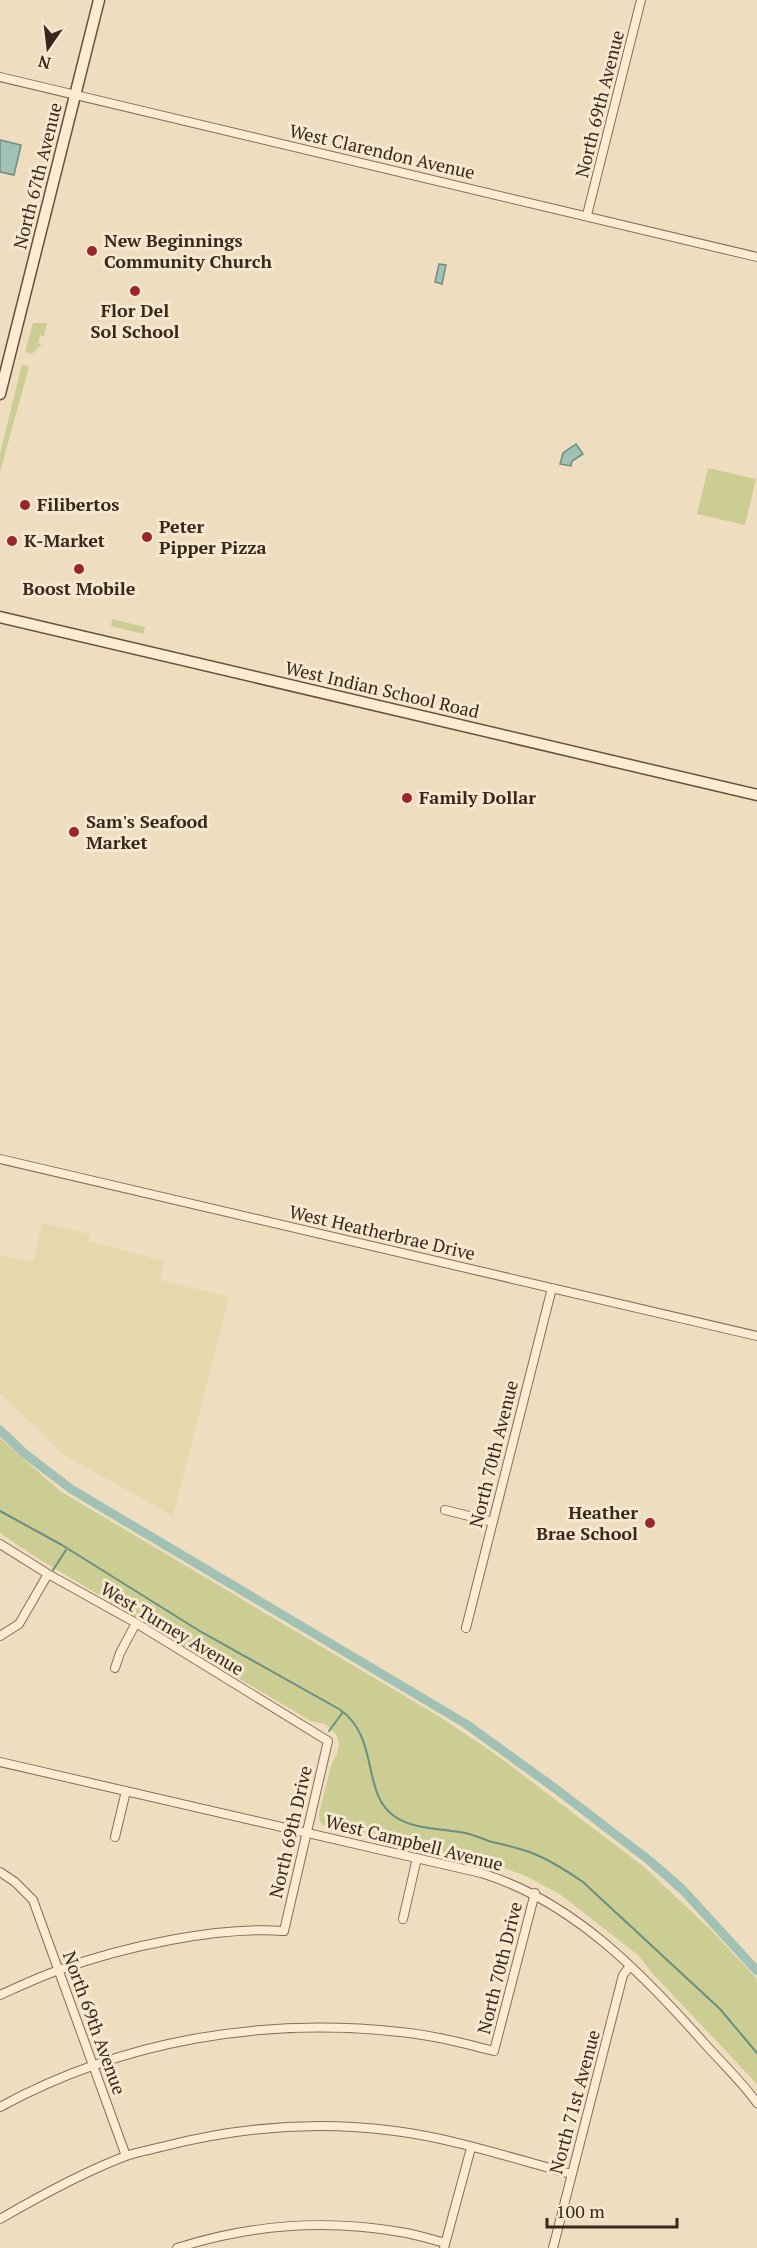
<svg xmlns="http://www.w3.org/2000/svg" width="757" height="2248" viewBox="0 0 757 2248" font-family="'PT Serif',serif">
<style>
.farmland{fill:#e5d8ac}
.green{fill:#cbcd92}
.water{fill:#a2c1b5;stroke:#698f83;stroke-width:1.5}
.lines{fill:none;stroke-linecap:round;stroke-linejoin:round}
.stream{stroke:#698f83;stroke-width:2}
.canal{stroke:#a2c1b5;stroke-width:9}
.street-casing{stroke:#886d57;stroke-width:10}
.secondary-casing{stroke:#6a4f3a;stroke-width:13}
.street{stroke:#faebd2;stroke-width:8}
.secondary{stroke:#faebd2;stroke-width:10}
.poi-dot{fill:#99252e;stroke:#f6e8ce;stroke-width:2}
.labels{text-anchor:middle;stroke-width:6;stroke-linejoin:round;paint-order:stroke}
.street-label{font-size:18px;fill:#37271c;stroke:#f6e8ce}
.poi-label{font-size:18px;font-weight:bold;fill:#37271c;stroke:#f6e8ce;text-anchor:start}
</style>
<rect width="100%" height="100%" fill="#efddbf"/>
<path class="farmland" d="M42,1223L90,1234L88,1241L164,1261L160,1280L229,1297L173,1516L63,1454L0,1393V1255L33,1262Z"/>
<path class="green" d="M33,323H47L44,336L40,335L38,343L42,344L32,354L25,352Z
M22,364L29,367L0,472V454Z
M708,468L756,479L745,525L697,514Z
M112,619L145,627L143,634L111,626Z
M0,1438L60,1491L440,1717L495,1754L643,1866L711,1930L757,1979V2084L653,1974L638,1955L561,1895L528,1877L489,1862L323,1825L320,1822L319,1814L331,1766L338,1751L339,1743L336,1734L325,1724L311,1721L243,1681L34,1556L0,1533Z"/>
<path class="water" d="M0,140L21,145L14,175L0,172Z
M439,264L446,265L442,284L435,282Z
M576,444L583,454L572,461L571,466L560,464L563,453Z"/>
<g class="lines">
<path class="stream" d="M0,1511L62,1545L198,1630L339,1709C380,1736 361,1793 394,1816C413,1830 443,1828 465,1833C474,1835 483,1839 492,1842C505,1845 519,1848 532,1853C550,1860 567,1871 583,1882L720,2009L757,2053
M53,1570L66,1550
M329,1731L343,1712"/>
<path class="canal" d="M0,1430L24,1453L71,1489L466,1724L556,1789L650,1861L683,1890L757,1971"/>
<defs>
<path id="street" d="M0,77L757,257
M587,215L641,0
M0,1159L757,1336
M445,1510L493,1522
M0,1544L48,1574L136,1623L328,1741L284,1931C218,1926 122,1947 59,1970C39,1977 20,1986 0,1995
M466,1628L552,1288
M0,1636L19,1624L48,1574
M115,1668L120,1653L136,1623
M0,1762L481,1873C573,1901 643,1974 705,2044C722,2063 742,2082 757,2103
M115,1837L126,1791
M0,1872L15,1882L33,1900L126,2156
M403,1919L417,1858
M0,2107C123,2040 262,2017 400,2032C432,2035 463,2043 494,2051L535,1893
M0,2219C38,2197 86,2171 126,2156C137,2152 150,2150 161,2147C237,2127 318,2121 395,2131C452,2138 515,2159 571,2174
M177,2248C249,2225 326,2219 400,2232C415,2234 430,2239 445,2243
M444,2248L471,2148
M553,2248L623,1975L630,1966"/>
<path id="secondary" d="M0,394L99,0
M0,617L757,795"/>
</defs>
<use href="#street" class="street-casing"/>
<use href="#secondary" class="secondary-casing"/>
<use href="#street" class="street"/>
<use href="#secondary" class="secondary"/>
</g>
<g class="poi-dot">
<circle cx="92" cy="251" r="6"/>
<circle cx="135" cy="291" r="6"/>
<circle cx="25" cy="505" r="6"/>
<circle cx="147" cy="537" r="6"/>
<circle cx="12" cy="541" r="6"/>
<circle cx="79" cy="569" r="6"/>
<circle cx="407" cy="798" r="6"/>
<circle cx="74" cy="832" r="6"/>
<circle cx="650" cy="1523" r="6"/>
</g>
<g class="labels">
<g class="street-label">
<text transform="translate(600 104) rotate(-76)" y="6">North 69th Avenue</text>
<text transform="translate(382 152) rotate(13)" y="6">West Clarendon Avenue</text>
<text transform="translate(38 176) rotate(-76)" y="6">North 67th Avenue</text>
<text transform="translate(382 690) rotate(13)" y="6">West Indian School Road</text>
<text transform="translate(382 1233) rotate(13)" y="6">West Heatherbrae Drive</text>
<text transform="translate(494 1454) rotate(-76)" y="6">North 70th Avenue</text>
<text transform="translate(172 1629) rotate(31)" y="6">West Turney Avenue</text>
<text transform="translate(291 1832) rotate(-77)" y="6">North 69th Drive</text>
<text transform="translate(414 1843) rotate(14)" y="6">West Campbell Avenue</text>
<text transform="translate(500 1968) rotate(-76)" y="6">North 70th Drive</text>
<text transform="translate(94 2023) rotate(70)" y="6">North 69th Avenue</text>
<text transform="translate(575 2102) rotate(-75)" y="6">North 71st Avenue</text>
</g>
<g class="poi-label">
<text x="104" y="247">New Beginnings<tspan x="104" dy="21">Community Church</tspan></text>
<text x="135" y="317" text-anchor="middle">Flor Del<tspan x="135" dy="21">Sol School</tspan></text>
<text x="37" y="511">Filibertos</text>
<text x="159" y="533">Peter<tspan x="159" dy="21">Pipper Pizza</tspan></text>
<text x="24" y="547">K-Market</text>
<text x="79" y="595" text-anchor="middle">Boost Mobile</text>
<text x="419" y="804">Family Dollar</text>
<text x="86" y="828">Sam's Seafood<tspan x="86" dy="21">Market</tspan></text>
<text x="638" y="1519" text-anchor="end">Heather<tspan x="638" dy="21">Brae School</tspan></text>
</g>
</g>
<g transform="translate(48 48) rotate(194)" stroke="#f6e8ce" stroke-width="4.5" paint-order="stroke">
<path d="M0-4.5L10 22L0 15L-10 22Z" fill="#37271c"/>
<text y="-9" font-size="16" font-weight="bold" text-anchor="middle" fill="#37271c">N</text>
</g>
<path d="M547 2218v9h130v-9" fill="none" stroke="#37271c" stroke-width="3"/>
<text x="556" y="2218" font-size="18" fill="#37271c" stroke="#f6e8ce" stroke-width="4.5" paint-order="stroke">100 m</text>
</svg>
